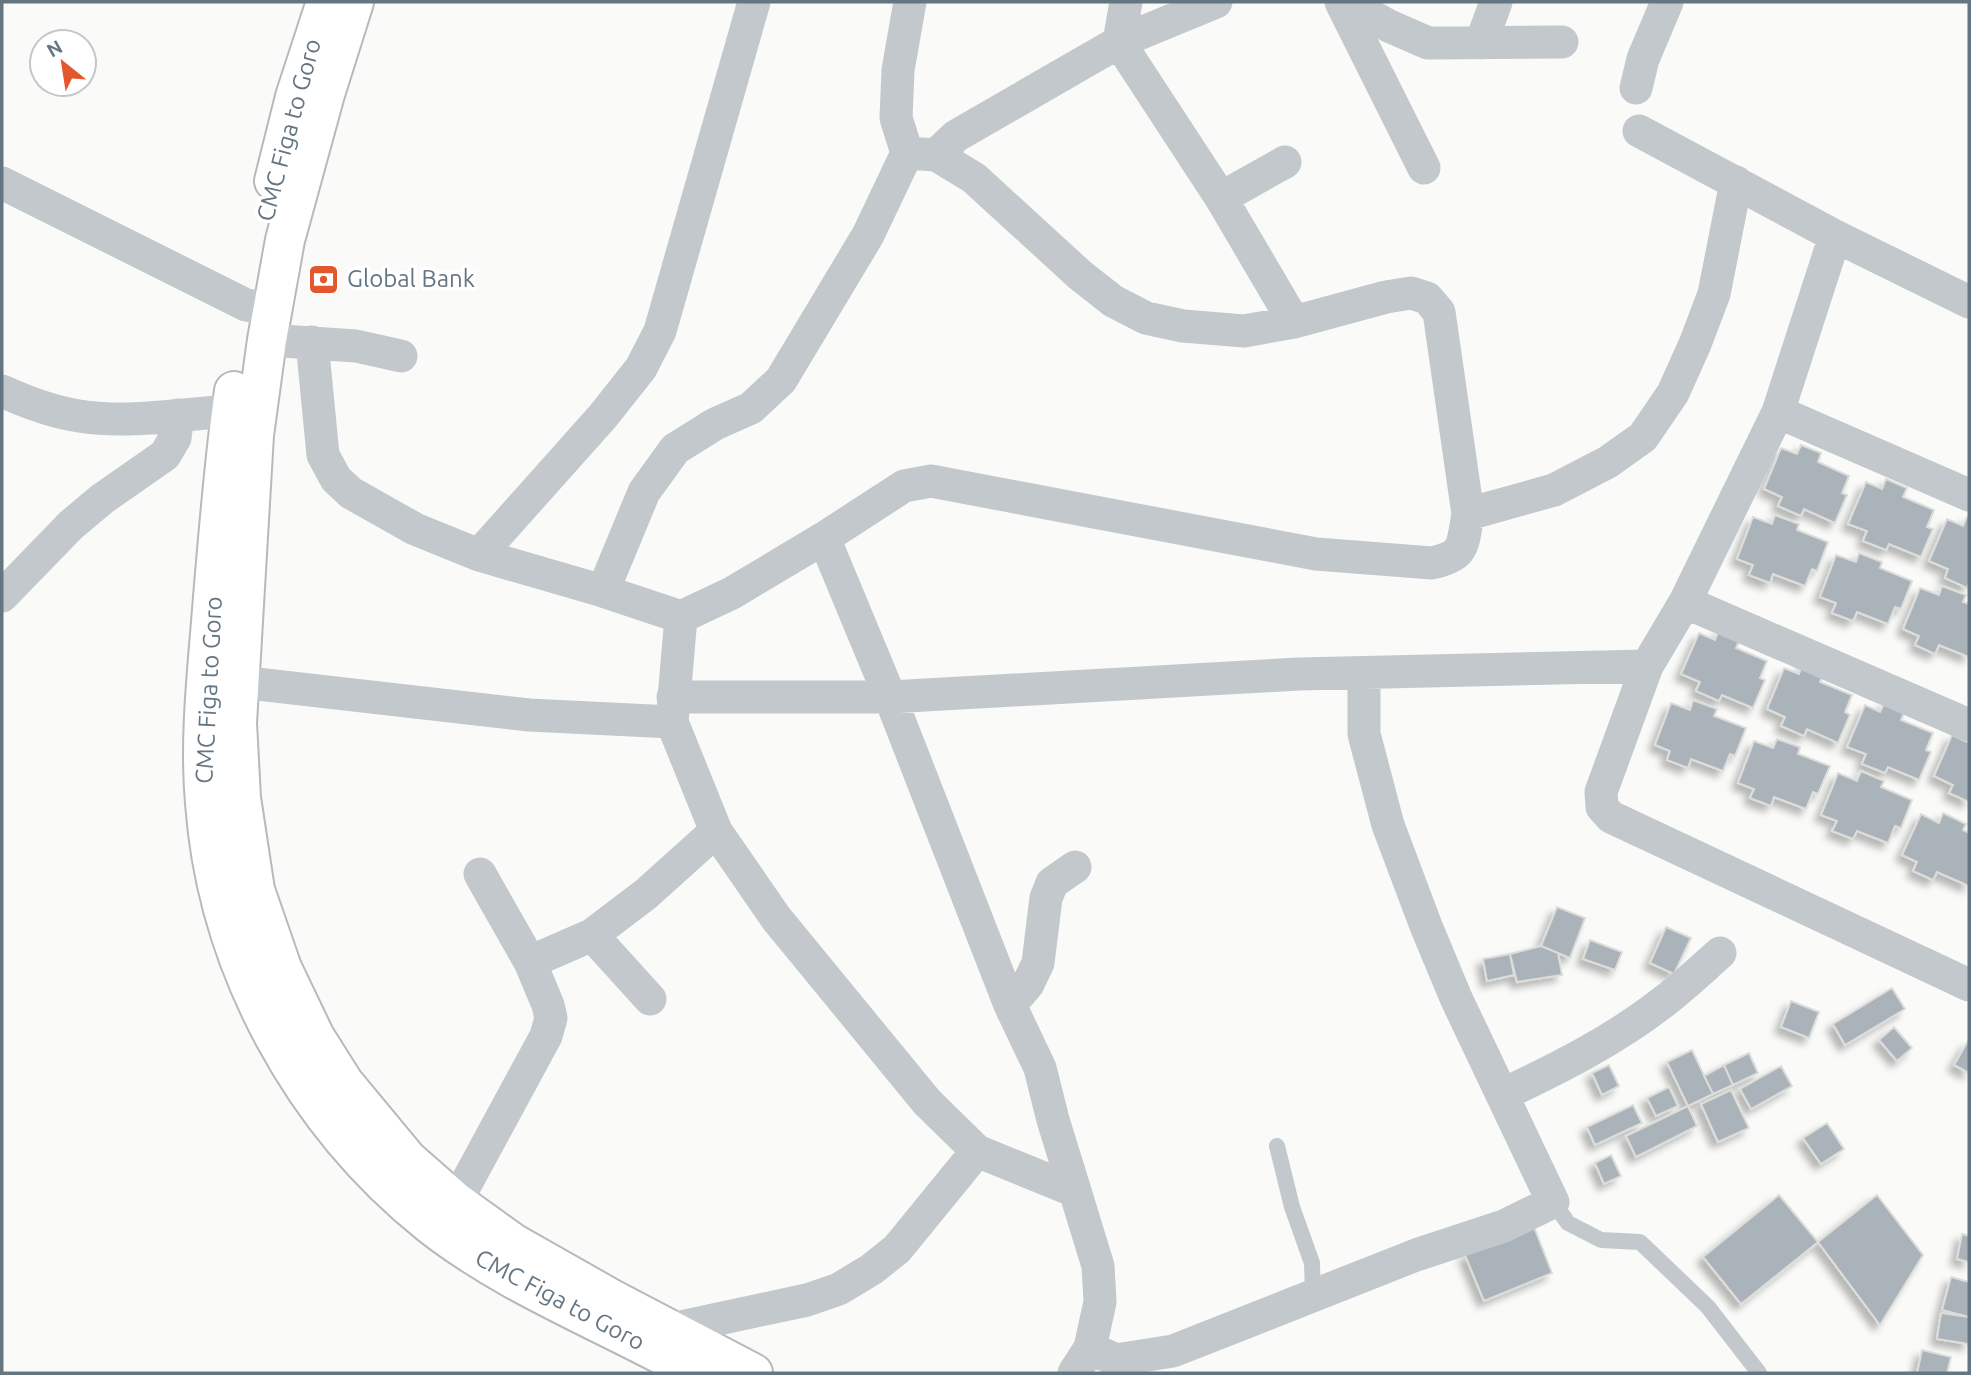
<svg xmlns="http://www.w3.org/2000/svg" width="1971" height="1375" viewBox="0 0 1971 1375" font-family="Ubuntu,sans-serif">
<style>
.building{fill:#aab3b9;stroke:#dcdcda;stroke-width:2;filter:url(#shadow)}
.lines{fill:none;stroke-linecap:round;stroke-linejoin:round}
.primary-casing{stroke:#b5babe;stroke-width:42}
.lane{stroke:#c3c8cc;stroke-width:16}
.street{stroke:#c3c8cc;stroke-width:33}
.primary{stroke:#fff;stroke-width:38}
.labels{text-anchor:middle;stroke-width:7;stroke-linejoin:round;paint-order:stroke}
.street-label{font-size:24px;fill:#657683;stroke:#fff}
.poi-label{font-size:24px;fill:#657683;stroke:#fff;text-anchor:start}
</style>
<defs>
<filter id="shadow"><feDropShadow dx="-6" dy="6" stdDeviation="3.5" flood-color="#0004"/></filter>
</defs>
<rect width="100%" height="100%" fill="#fafaf8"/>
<path class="building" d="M1801,445L1821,453L1818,462L1849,476L1842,493L1847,495L1835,523L1804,509L1801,516L1778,506L1782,497L1764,489L1781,448L1797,454Z
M1886,479L1907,488L1903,497L1934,510L1927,527L1933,529L1921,557L1889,544L1886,550L1863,541L1867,531L1848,524L1866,482L1882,489Z
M1775,515L1799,524L1797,530L1828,542L1817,571L1812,569L1805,586L1773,574L1770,583L1749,575L1753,565L1737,559L1753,517L1772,524Z
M1967,517H1969V583L1967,588L1945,578L1948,569L1929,561L1947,519L1963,526Z
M1859,553L1882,562L1880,568L1912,581L1901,609L1895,607L1888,624L1857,612L1853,621L1832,613L1836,603L1820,597L1836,555L1856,562Z
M1942,586L1966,595L1963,602L1969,604V657L1939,645L1935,654L1915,645L1919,636L1903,629L1920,588L1939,595Z
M1719,630L1740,639L1736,648L1767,661L1760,678L1765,680L1753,708L1722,695L1719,701L1696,691L1700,682L1681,674L1699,633L1715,640Z
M1803,664L1824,673L1820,682L1852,695L1845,712L1850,715L1838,743L1807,729L1804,736L1781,726L1785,717L1767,709L1784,668L1799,674Z
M1693,700L1717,709L1714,716L1746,728L1735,756L1730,754L1723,771L1691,759L1688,768L1667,760L1670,751L1655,745L1671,703L1690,710Z
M1885,702L1905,711L1901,720L1933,733L1926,750L1931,752L1919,780L1888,767L1885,773L1862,764L1866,754L1847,747L1865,705L1880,712Z
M1952,735L1967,742L1969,738V802L1949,793L1953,785L1934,776Z
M1777,739L1800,747L1798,754L1830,766L1818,794L1813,792L1806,809L1774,797L1771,806L1750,798L1754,789L1738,783L1754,741L1773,748Z
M1861,771L1884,781L1881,787L1912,800L1901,828L1895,826L1888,843L1857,831L1853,839L1832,831L1837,821L1821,815L1838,773L1857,781Z
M1943,813L1966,824L1963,830L1969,833V886L1937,872L1933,880L1913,871L1917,862L1902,855L1921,814L1939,823Z
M1557,907L1585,918L1570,958L1541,946Z
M1666,927L1691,938L1674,974L1650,963Z
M1590,940L1622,952L1615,970L1583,959Z
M1541,946L1558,953L1562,975L1517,982L1510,954Z
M1510,954L1514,975L1487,981L1483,959Z
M1892,988L1905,1009L1845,1045L1833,1024Z
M1791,1001L1819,1012L1809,1038L1781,1027Z
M1894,1027L1912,1048L1897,1061L1879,1040Z
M1968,1041H1969V1073L1954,1065Z
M1692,1050L1713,1094L1688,1106L1667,1062Z
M1749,1053L1758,1073L1733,1085L1724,1065Z
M1609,1065L1619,1086L1602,1095L1592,1073Z
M1724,1065L1733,1085L1713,1094L1704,1076Z
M1781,1066L1792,1086L1751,1109L1740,1089Z
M1669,1087L1678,1106L1656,1116L1647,1098Z
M1731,1090L1749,1128L1718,1142L1701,1104Z
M1633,1105L1642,1123L1595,1145L1587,1127Z
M1688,1106L1697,1126L1636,1157L1626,1136Z
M1827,1123L1844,1149L1821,1164L1803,1138Z
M1611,1155L1621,1176L1604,1184L1595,1163Z
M1779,1195L1818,1242L1741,1304L1703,1257Z
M1877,1195L1923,1255L1880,1325L1818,1242Z
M1534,1227L1552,1273L1484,1301L1465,1255Z
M1962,1234L1969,1236V1262L1957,1259Z
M1951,1277L1969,1282V1317L1942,1310Z
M1941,1313L1969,1317V1344L1937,1339Z
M1922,1350L1951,1357L1947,1373H1917Z"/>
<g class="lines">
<defs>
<path id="primary" d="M354,2L325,94L285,240L267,340L254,435L237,723L241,798L255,890L282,968L315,1037L344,1083L407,1159L456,1202L513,1243L610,1298L753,1373
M274,181L295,97L326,2
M234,391C224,460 219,528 213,597C208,665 199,735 205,803C217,967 303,1123 431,1225C510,1287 609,1324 696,1373"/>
</defs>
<use href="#primary" class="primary-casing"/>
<path class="lane" d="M1277,1146L1292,1207L1312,1263L1313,1295
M1553,1202L1568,1223L1601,1240L1640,1242L1708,1307L1759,1373"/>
<path class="street" d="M1126,2L1119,42L1221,198L1294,322
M1341,2L1424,168
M1346,2L1389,26L1428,43L1562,42
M1481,43L1496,2
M1636,88L1643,59L1667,2
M1639,131L1835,236L1969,302
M936,155L956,136L1119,42L1216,2
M2,183L246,305L272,309
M1221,198L1285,162
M267,340L356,346L401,356
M312,342L323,455L336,479L351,493L415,529L479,555L603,591L681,617L732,593L824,538L904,486L931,481L1316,554L1432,563C1466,555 1462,546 1468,514L1439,312L1427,298L1411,293L1386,297L1294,322L1244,331L1183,326L1146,318L1113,301L1080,275L974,178L936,155L907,153
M2,391C26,402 53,412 79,416C129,424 182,414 231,411
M1778,412L1969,495
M1468,514L1554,490L1608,462L1643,437L1673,393L1695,344L1714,294L1736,182
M824,538L890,697L1010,1005L1040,1068L1053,1120L1075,1191
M479,555L603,416L641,368L660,331L754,2
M603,591L644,492L675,449L715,424L751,408L781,380L868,235L907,153L896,118L898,70L910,2
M2,596L71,525L102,499L165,455L175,438L178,415
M1685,602L1969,725
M681,617L672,722L716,831L776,918L927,1102L977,1151L1075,1191L1098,1266L1100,1302L1090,1348L1074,1373
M1647,666L1685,602L1778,412L1835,236
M239,682L529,715L672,722
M673,697H890L1299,674L1647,666L1601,792L1602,807L1611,817L1969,985
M480,874L530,962
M592,935L650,999
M1010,1005L1028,984L1038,963L1046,898L1052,883L1075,867
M1502,1095C1559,1068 1617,1039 1667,999C1685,985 1703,968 1720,953
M456,1202L546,1036L551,1018L548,1005L530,962L592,935L646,894L716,831
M672,1329L807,1300L839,1289L872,1269L897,1249L977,1151
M1090,1348L1116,1360L1173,1351L1416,1255L1504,1226L1553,1202L1456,998L1426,926L1388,825L1364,734V673"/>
<use href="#primary" class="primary"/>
</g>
<defs>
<symbol id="bank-square" viewBox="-11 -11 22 22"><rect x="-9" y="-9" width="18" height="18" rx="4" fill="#e4572e" stroke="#fff"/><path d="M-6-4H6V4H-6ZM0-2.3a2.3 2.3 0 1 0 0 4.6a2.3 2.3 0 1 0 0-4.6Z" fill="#fff"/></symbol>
</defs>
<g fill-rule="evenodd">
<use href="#bank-square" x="306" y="262" width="35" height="35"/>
</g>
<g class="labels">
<g class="street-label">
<text transform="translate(289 130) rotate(-75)" y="8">CMC Figa to Goro</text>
<text transform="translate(209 690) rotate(-87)" y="8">CMC Figa to Goro</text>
<text transform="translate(560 1300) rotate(28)" y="8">CMC Figa to Goro</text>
</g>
<g class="poi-label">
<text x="347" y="287">Global Bank</text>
</g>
</g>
<rect width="1971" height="1375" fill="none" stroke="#657683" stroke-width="7"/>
<g transform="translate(63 63) rotate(330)"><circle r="33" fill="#ffffff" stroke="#c1c8cd" stroke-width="2"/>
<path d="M0-5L12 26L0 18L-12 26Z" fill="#e4572e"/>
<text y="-10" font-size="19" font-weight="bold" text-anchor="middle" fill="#657683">N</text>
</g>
</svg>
